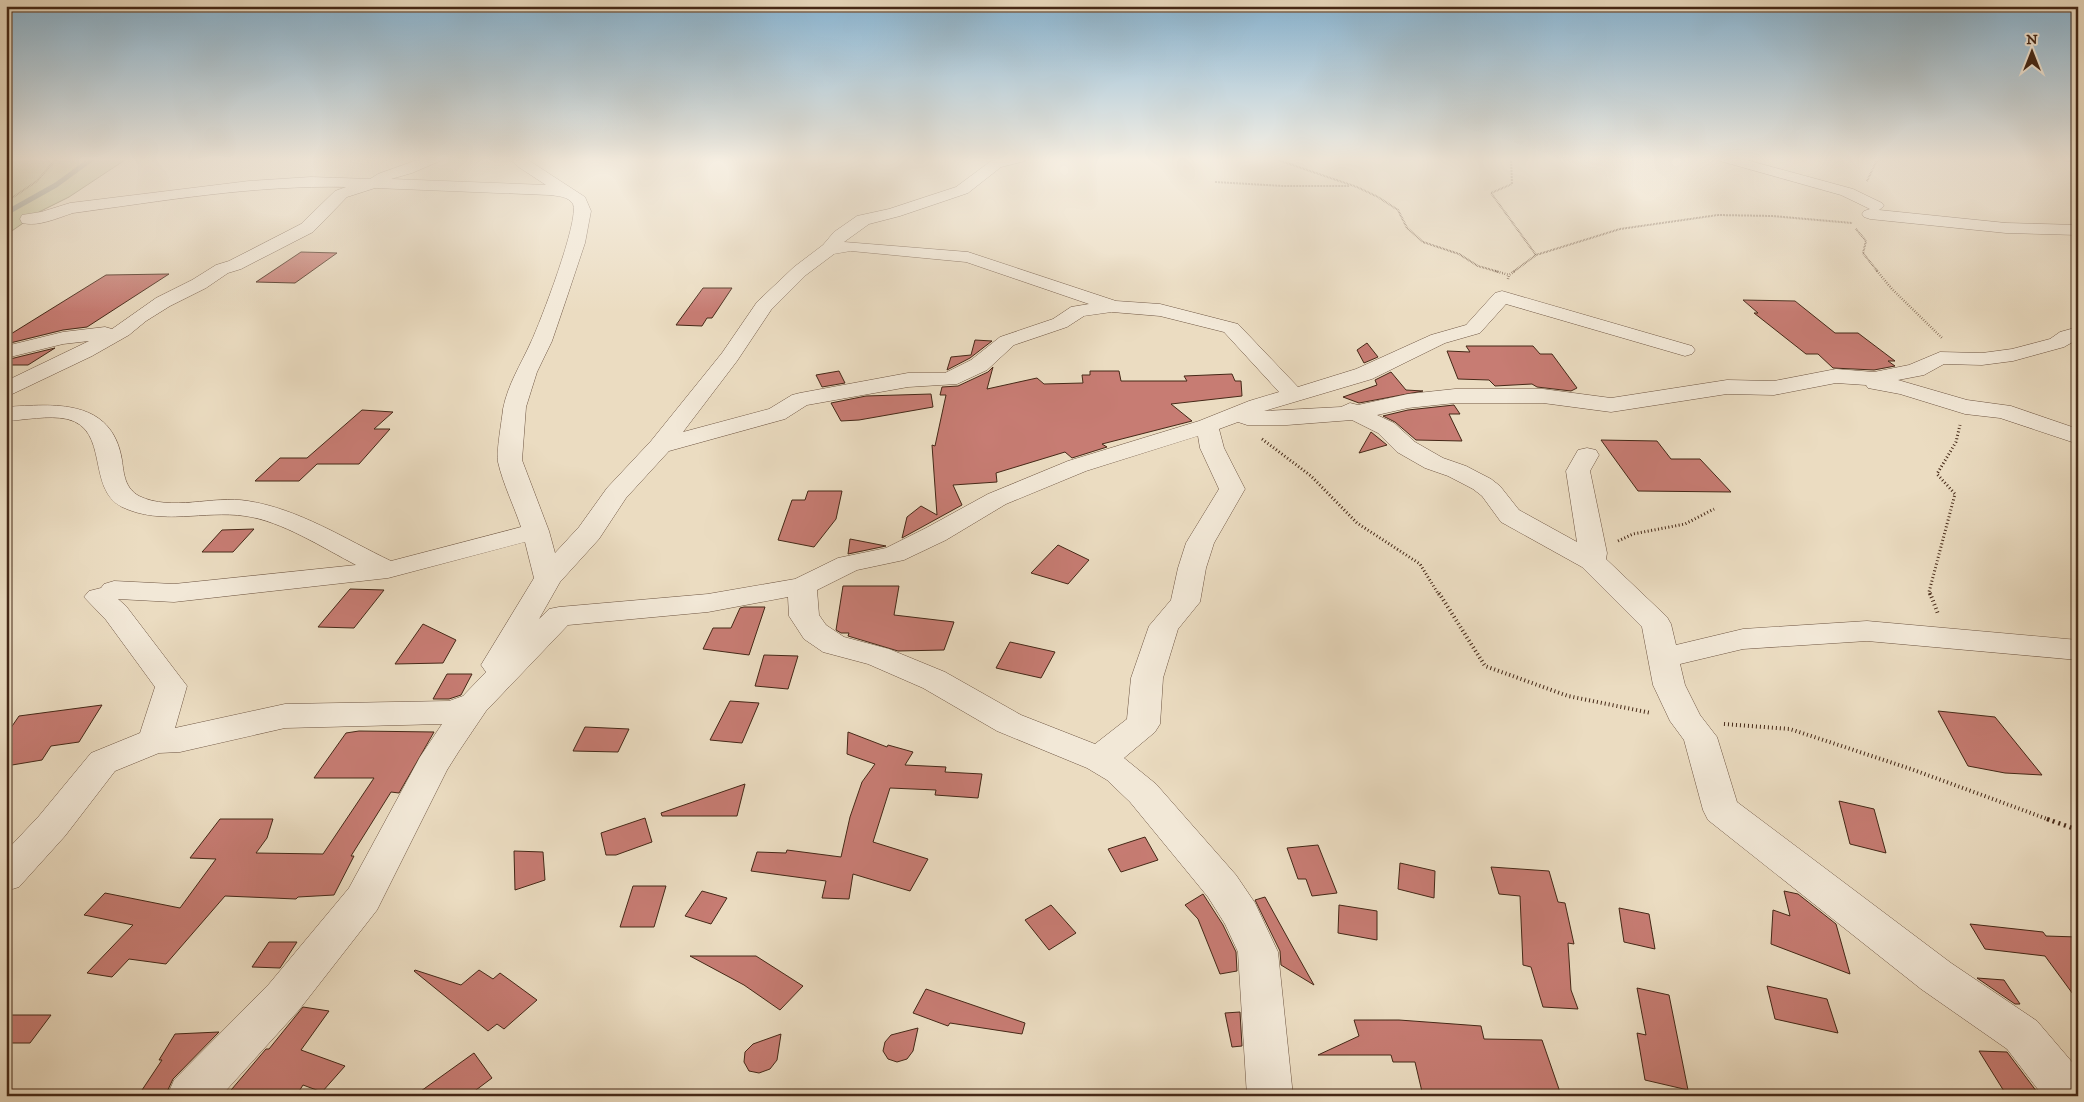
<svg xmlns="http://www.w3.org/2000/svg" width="2084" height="1102" viewBox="0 0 2084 1102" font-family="'IM FELL DW Pica',serif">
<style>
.green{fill:#bdbf8f;stroke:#817453}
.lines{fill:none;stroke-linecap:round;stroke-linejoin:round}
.stream{stroke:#778078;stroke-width:5}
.building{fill:#c77c73;stroke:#452817}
.minor-casing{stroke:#6e5542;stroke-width:1}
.path-far4{stroke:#452817;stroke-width:2;stroke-dasharray:0.5 1;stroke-linecap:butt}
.path-far3{stroke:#452817;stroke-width:2.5;stroke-dasharray:0.5 2;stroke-linecap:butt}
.path-far2{stroke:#452817;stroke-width:3;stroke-dasharray:1 2.5;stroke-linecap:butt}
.path-far1{stroke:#452817;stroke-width:4;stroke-dasharray:1 3;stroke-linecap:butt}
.path{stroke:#452817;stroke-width:4.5;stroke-dasharray:2 4;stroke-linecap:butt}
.minor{fill:#f2e8d7;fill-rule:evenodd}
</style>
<rect width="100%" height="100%" fill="#ebdcc1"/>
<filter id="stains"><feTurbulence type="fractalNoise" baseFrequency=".004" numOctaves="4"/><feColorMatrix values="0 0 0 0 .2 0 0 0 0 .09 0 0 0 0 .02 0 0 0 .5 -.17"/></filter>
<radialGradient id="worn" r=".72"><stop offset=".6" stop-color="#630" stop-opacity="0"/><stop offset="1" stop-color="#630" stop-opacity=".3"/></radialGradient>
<path class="green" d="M6,158H128L69,197L39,212L6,235Z"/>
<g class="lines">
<path class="stream" d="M6,213L56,185L93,158"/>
</g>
<path class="building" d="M301,252L337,253L295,283L256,282Z
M169,274L87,327L63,330L6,344V337L106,275Z
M703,288H732L712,318H707L702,326L676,325Z
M1743,300L1795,301L1835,333H1858L1895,361H1888L1895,366L1874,370L1833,368L1818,354H1806L1754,313H1758Z
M975,340L992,341L970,358L947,370L951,357L971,355Z
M1367,343L1378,357L1364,363L1357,350Z
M1466,346H1533L1540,354H1552L1577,388L1571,391L1537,387L1532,384L1495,386L1489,380L1458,379L1447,351L1470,352Z
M55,348L28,365H6V360Z
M993,367L987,389L1037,378L1044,384L1083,383L1082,375H1090V371H1119L1121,381H1187L1184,376L1232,374L1235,381H1241L1242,396L1171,404L1192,421L1102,444L1107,447L1072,458L1065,452L996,473L997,482L953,485L962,505L902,538L907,517L921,506L937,515L932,445L935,446L946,395H940L942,387L958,386L988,372Z
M839,371L845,383L822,387L816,375Z
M1391,372L1406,390L1423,391L1359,403L1343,397L1377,385L1375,380Z
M931,394L933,407L859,420L841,421L831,403L866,396Z
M1454,405L1460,414H1449L1462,441L1416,440L1395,422L1383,416L1408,410Z
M362,410L393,412L374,429H390L359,464H317L299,481H255L280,458H307Z
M1371,432L1387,445L1359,453Z
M1601,440L1657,441L1671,459H1700L1731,492L1638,491Z
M808,491H842L836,519L814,547L778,540L792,500H805Z
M254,529L233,552H202L222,530Z
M850,539L886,546L848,554Z
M1058,545L1089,560L1068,584L1031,573Z
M843,586H899L894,615L954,622L944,650L898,651L848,636L849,633H841L836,630Z
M350,589L384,590L354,628L318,627Z
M744,607H765L749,655L703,649L713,628H731L740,608Z
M423,624L456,640L443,663L395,664Z
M1010,642L1055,652L1041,678L996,668Z
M764,655L798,656L788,689L755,686Z
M447,674H472L461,695L449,699H433Z
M730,701L759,703L742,743L710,740Z
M102,705L79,742L51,746L42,760L6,766V735L19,716Z
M1938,711L1995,717L2042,775L2005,773L1968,766Z
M585,727L629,729L618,752L573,751Z
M359,731L434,732L399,793L391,792L351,856H354L334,895L298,897L296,899L225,896L166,964L129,959L112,977L87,973L133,925L84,915L105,893L180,908L216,859L190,858L220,819H273L267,838L256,853L323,854L374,778H314L346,733Z
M848,732L887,747L888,745L913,752L905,765L946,767L945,772L982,774L978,798L935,795L936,790L890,788L873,842L928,859L910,891L853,874L849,899L822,898L826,881L751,871L757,852L786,853L787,850L841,857L850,817L862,782L875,764L847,754Z
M745,784L737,816H662L661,813Z
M1839,801L1874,809L1886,853L1850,844Z
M645,818L652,842L616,855H606L601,833Z
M1145,837L1158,860L1121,872L1108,849Z
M1318,845L1337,893L1312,896L1306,879H1298L1287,848Z
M514,851L543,852L545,880L515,890Z
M1400,863L1435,871L1434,898L1398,889Z
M1491,867L1549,871L1558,902L1565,903L1574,944L1568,943L1571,990L1578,1009L1543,1007L1531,967L1523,965L1520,896L1499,894Z
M633,886H666L654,927H620Z
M702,891L727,898L711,924L685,916Z
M1784,891L1798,894L1836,924L1850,974L1771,944L1773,910L1790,916Z
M1203,894L1223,925L1236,952L1237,971L1220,974L1198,919L1185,905Z
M1265,897L1291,944L1314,985L1281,965L1280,951L1255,900Z
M1051,905L1076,933L1049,950L1025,920Z
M1339,905L1377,911V940L1338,933Z
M1619,908L1649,914L1655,949L1624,942Z
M1970,924L2043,932L2046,936L2078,937V1001L2045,956L1985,949Z
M269,942H297L280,968L252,967Z
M690,956H756L803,986L780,1010L744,985Z
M415,970L461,985L479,970L493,979L500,973L537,1000L504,1029L497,1024L488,1031L414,971Z
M1977,978L2004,980L2020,1004H2015Z
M1767,986L1827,999L1838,1033L1775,1019Z
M1637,988L1669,995L1688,1090L1645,1080L1637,1033L1646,1035Z
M926,989L1025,1023L1022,1034L950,1023L948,1026L913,1013Z
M303,1007L329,1011L301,1050L345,1066L322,1092L303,1085L296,1096H226L266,1049H269Z
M1240,1012L1242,1046L1232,1047L1225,1013Z
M6,1015H51L30,1043H6Z
M1354,1020H1399L1481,1026L1484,1039L1542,1040L1561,1095L1499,1093L1500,1096H1423L1415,1062H1393L1391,1055H1318L1359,1036Z
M918,1028L913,1051L907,1059L897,1062L888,1059L883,1051L885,1042L891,1035Z
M219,1032L173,1079L165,1096H138L162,1060H159L175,1034Z
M781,1034L777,1060L770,1069L759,1073L749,1071L744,1062L745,1052L753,1044Z
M1979,1051L2007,1052L2040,1096H2007Z
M474,1053L492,1078L468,1096H414Z"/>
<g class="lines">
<defs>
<path id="minor" d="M423,158H442L440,161L412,173L391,179L546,185L517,166L510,158H525L585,197L591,211L585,243L569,291L552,341L537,372L526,407L522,460L549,531L555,553L579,527L607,488L651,441L722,353L757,302L794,267L823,245L834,232L857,216L889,209L956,187L991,161L1004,158H1027L1025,161L1001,167L968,193L900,216L869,224L844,242L968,252L1116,301L1160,304L1238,324L1298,387L1356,369L1431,335L1466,325L1495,293L1502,291L1692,346L1695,350L1692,354L1685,356L1506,304L1480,333L1445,343L1372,379L1264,411L1341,407L1350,403L1358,405L1408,394L1455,389H1543L1611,398L1727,380L1774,381L1836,369L1874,372L1909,365L1940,352L1982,353L2012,349L2050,339L2060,332L2078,327V339L2064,347L2013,361L1982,365L1944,364L1924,375L1898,380L1967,400L2011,406L2078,429V444L2000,418L1965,414L1900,394L1868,388L1866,385L1836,383L1774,395L1727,394L1611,412L1543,403H1455L1408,408L1377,415L1394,423L1415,442L1443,458L1466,466L1491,479L1500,486L1519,510L1577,542L1566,471L1578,450L1587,448L1596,450L1599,455L1590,471L1607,553L1606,559L1667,617L1671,624L1676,645L1743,629L1867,621L2078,640V660L1867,641L1743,649L1680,664L1685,685L1700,715L1717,737L1737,802L1951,963L2037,1021L2078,1069V1096H2043L2007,1049L1921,989L1708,820L1703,810L1684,740L1670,721L1653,685L1642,627L1582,567L1501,522L1482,496L1473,489L1448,476L1425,468L1397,452L1378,433L1352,420L1287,425H1247L1238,422L1219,429L1224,448L1245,489L1214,543L1206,568L1200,602L1178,629L1163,678L1160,724L1155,732L1124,758L1156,784L1236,875L1255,903L1278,952L1293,1096H1247L1238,952L1225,924L1208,897L1130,802L1107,780L1087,768L997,731L923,688L868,664L823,652L804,639L789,616L788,597L708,612L568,625L486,711L459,751L447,770L377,910L299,1010L221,1096H167L174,1080L269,984L349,888L420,757L442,724L285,728L180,752L159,753L115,771L65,836L19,887L6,891V851L39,816L91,753L140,733L155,687L106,620L84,597L89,591L101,588L104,584L114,581L174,584L356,565C323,548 282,521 245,516C204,510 162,526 122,507C86,489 110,429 67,419C48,415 25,420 6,421V407C54,404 112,398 122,460C124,475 125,488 139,496C172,512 213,495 248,501C299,509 345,539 391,561L521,527C514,506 503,484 498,462C496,452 502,420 503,409C508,384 521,364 531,342C540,323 580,219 573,204C568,196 557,196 549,195L375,188L347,197L313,232L241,269L228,273L206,288L170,306L146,321L129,335L92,356L6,397V381L89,341L63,344L6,358V346L63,332L105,327L112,329L156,298L192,280L216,265L229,261L301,224L335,191L346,187C254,185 163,201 73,213C57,218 39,227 22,223L20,219L22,215L41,212L70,203L249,181L311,177L370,179L378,174ZM851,251L966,262L1089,304L1071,307L1053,319L1000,337L971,360L945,373H908L800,393L792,395L769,409L683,432L737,361L771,310L806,275L834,254ZM1112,312L1160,316L1224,332L1279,392L1249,401L1199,421L1068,461L988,494L926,528L886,548L838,558L795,579L708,594L559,607L549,609L539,619L560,582L599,539L626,498L669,451L785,419L807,405L908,387L957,384L987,370L1014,345L1067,327L1084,316ZM1198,436L1200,448L1219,489L1186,543L1178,568L1171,600L1149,626L1131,678L1127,719L1095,744L1021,715L945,672L889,649L844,637L826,625L819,615L817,590L857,570L904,560L946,540L1006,504L1086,471ZM525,542L534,578L481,665L486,672L463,696L449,701L285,704L175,728L187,686L126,606L118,599L174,602L388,578Z
M1718,158H1739L1853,189L1882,203L1884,206L1879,210L2006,223L2078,225V235L2006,233L1870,219L1864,217L1862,214L1864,211L1870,209L1841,195L1720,161Z"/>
</defs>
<use href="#minor" class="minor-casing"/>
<path class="path-far4" d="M1272,158L1357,187L1378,197L1398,210L1407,228L1423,242L1459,254L1478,266L1499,272
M1511,158L1512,184L1491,193L1536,255
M2044,158L2078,162
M1867,181L1876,162L1883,158
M1215,182L1283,186H1349
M6,202L37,181L57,158
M1856,229L1866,241L1863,253L1878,272
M1513,272L1536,255L1620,229L1718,215L1772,216L1852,223"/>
<path class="path-far3" d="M1495,271L1509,275
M1877,271L1892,289L1942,338
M1508,279L1509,275L1515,271"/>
<path class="path-far2" d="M1262,439L1311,476L1357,523L1420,564L1439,595
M1618,541L1633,534L1685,524L1714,509
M1930,595L1929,592L1955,494L1937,474L1956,442L1960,425"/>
<path class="path-far1" d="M1439,593L1485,666L1568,696L1651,713
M1930,593L1938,614
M1724,724L1790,729L1911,769L2050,820"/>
<path class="path" d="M2047,819L2078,830"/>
<use href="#minor" class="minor"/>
</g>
<linearGradient id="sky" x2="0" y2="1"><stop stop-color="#88b6d5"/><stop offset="0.51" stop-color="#f6efe3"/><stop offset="1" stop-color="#f6efe3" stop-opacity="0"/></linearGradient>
<rect width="2084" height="312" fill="url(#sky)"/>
<rect width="2084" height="1102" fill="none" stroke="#ebdcc1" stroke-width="25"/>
<rect x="8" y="8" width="2069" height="1087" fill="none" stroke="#452817" stroke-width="2.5"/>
<rect x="12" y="12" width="2059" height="1077" fill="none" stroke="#452817"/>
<g transform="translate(2032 52)" stroke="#f2e8d7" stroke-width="4" paint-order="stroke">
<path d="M0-4L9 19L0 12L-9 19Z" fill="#452817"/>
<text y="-8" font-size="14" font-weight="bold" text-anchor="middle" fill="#452817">N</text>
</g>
<rect width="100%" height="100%" filter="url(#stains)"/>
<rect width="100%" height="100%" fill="url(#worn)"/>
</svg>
